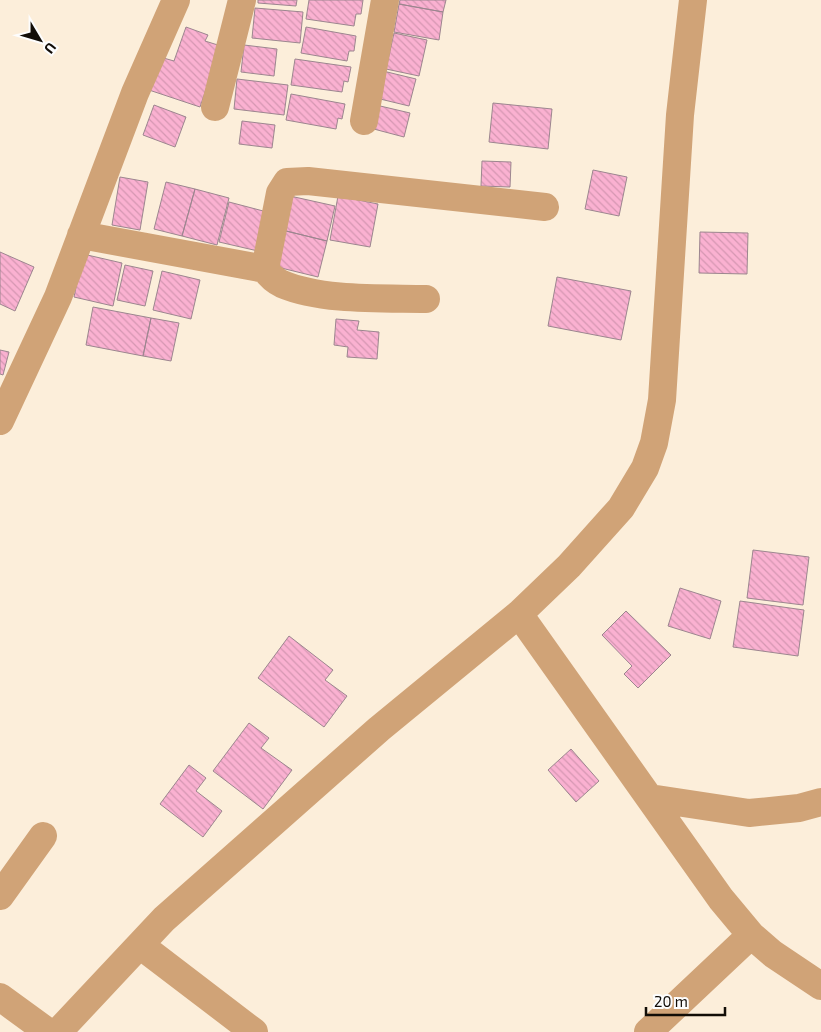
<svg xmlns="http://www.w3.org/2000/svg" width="821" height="1032" viewBox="0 0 821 1032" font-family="'Exo 2',sans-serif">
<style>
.building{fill:url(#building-back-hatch);stroke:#9c868f}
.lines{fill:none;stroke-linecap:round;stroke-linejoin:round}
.minor{stroke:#d0a377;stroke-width:28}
</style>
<defs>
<pattern id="building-back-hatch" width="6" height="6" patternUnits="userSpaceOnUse" patternTransform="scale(1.25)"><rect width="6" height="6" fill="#fab1d1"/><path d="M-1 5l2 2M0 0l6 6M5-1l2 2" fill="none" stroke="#d597b2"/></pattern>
</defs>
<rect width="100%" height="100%" fill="#fceeda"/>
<path class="building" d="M258,0H297L296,6L258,3Z
M309,0H363L361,14H356L354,26L306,19Z
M400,0H446L443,12L399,4Z
M399,4L443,12L439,40L394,32Z
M255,8L303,12L300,43L252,38Z
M186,27L208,35L205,41L221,46L200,107L149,90L160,57L174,61Z
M306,27L356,36L354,51H349L347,61L301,53Z
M394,33L427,40L419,76L386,69Z
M244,45L277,49L274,76L241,72Z
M295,59L351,67L348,82L344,81L342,92L291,85Z
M383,71L416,79L409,106L376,98Z
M237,79L288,85L284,115L234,109Z
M291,94L345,104L342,119L338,118L336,129L286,120Z
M493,103L552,109L548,149L489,142Z
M154,105L186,117L175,147L143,135Z
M376,105L410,113L404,137L370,128Z
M242,121L275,125L272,148L239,144Z
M482,161L511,162L510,187L481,186Z
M593,170L627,177L619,216L585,209Z
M120,177L148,182L140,230L112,225Z
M166,182L195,189L182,236L154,229Z
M195,189L229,198L217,245L182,236Z
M290,196L335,206L327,241L282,230Z
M338,196L378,204L370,247L330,240Z
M229,202L267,212L258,251L219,242Z
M282,230L327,241L318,277L273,266Z
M700,232L748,233L747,274L699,273Z
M0,252L34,267L15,311L0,304Z
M83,254L122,263L113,306L74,297Z
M125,265L153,271L145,306L117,300Z
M162,271L200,280L191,319L153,310Z
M557,277L631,291L621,340L548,326Z
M93,307L151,318L143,356L86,345Z
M151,318L179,323L171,361L143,356Z
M336,319L359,321L357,330L379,332L377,359L347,357L348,347L334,345Z
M0,350L9,352L3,375L0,374Z
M753,550L809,557L803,605L747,598Z
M680,588L721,601L710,639L668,626Z
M740,601L804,610L798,656L733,647Z
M626,611L671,655L638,688L624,674L632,666L602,635Z
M289,636L333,670L325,680L347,696L324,727L258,678Z
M249,723L269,738L261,748L292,770L263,809L213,771Z
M571,749L599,781L576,802L548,770Z
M189,765L206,778L196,791L222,811L203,837L160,804Z"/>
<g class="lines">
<path class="minor" d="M215,107L242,0
M364,121L385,0
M81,235L265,269C269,275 274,280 282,284C322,301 382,298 426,299
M265,269L280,193L287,182L308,181L545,207
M0,421L58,297L135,93L176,0
M519,614L721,899L751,935L773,954L821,986
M650,798L749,813L799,808L821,802
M0,896L43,836
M140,945L254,1032
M0,997L48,1032
M58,1032L164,919L379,729L519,614L569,566L621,508L645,468L654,443L662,400L680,115L693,0
M648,1032L751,935"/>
</g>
<g transform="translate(40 40) rotate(128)" stroke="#fdfdfd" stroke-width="4" paint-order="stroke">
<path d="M0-4L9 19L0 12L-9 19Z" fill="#120d07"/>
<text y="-8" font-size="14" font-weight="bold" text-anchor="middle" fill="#120d07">U</text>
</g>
<path d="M646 1007v8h79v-8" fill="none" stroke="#120d07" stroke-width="2.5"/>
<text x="654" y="1007" font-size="15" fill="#120d07" stroke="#fdfdfd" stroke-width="4" paint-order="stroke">20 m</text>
</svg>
